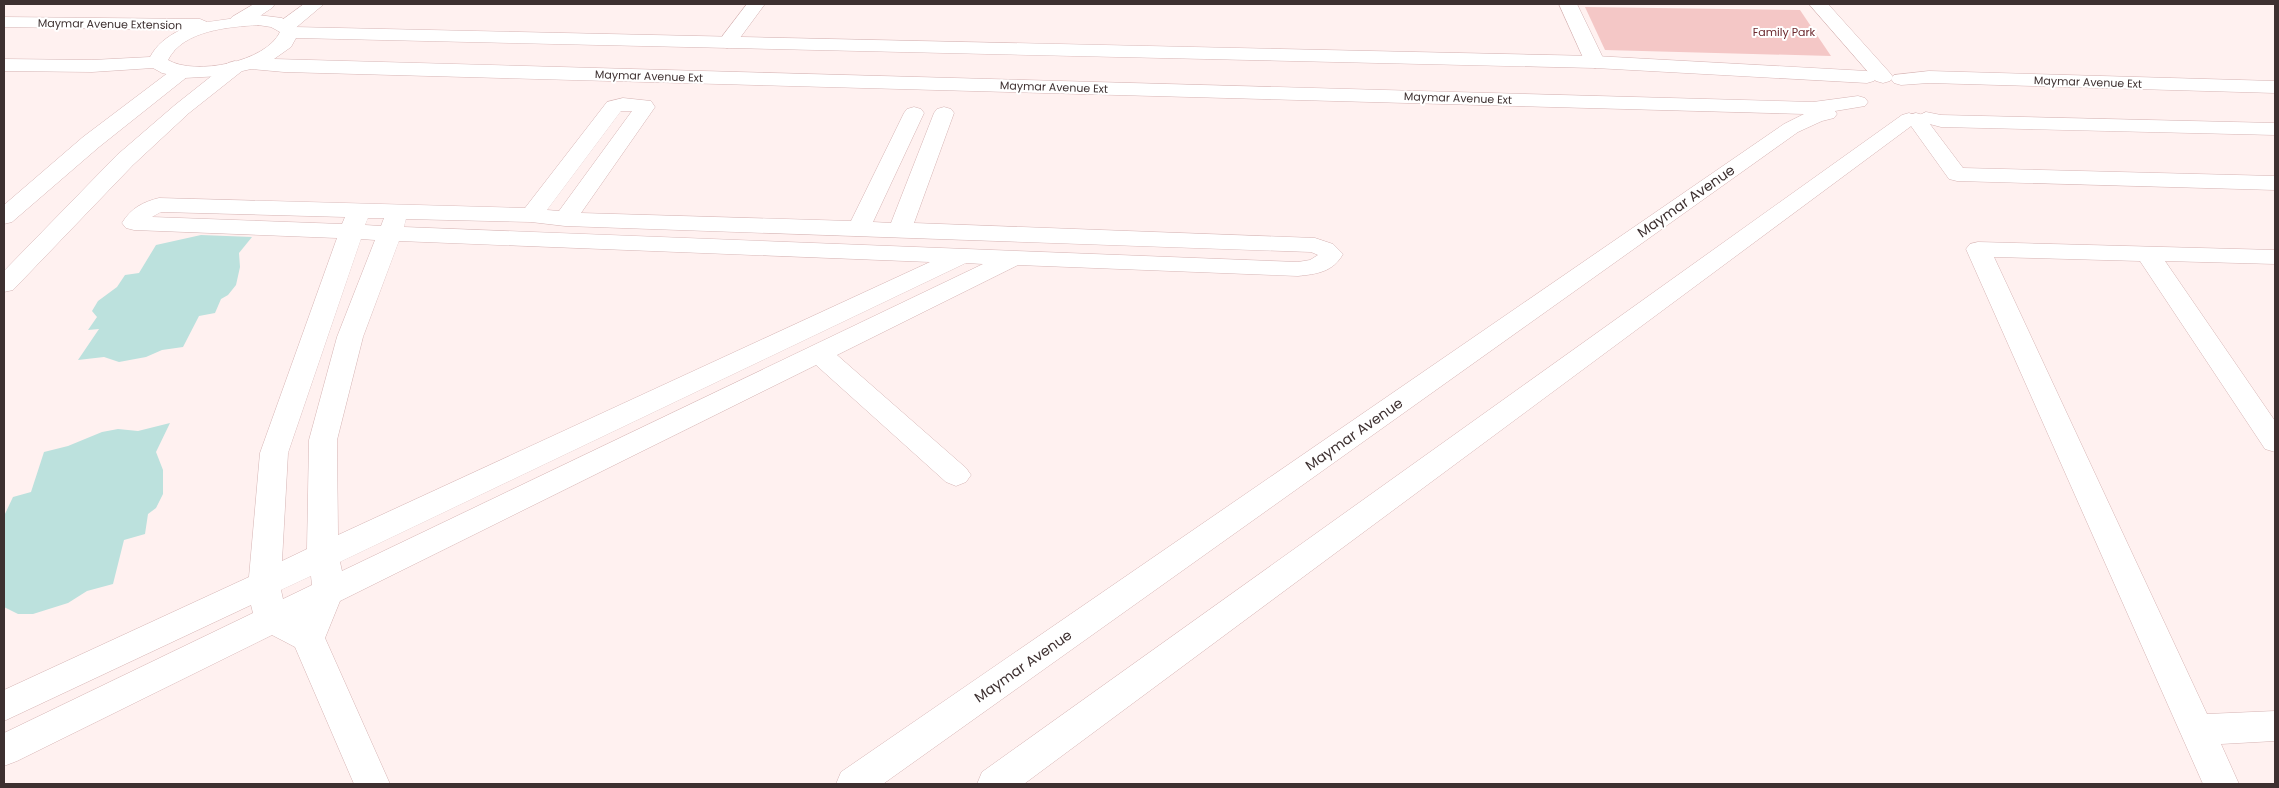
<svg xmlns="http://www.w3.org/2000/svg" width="2279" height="788" viewBox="0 0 2279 788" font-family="Poppins,sans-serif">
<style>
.green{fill:#f4c7c6}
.building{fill:#bce1dd}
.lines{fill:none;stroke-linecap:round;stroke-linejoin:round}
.minor-casing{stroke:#d6b4b4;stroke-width:1}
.tertiary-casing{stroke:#d6b4b4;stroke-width:1}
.secondary-casing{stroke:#d6b4b4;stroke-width:1}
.minor{fill:#fff;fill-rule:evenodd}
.tertiary{fill:#fff;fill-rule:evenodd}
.secondary{fill:#fff;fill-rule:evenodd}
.labels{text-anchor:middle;stroke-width:4;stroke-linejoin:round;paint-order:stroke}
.far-street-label{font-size:11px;fill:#3d3030;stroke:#fff}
.far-park-label{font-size:11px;fill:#6b282d;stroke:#fff}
.street-label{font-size:14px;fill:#3d3030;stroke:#fff}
</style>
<rect width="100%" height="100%" fill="#fff1f0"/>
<path class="green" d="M1585,7L1800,10L1831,56L1605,50Z"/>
<path class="building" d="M201,235L252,237L239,253L240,267L236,285L228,295L221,299L215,313L199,316L183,347L162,350L146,357L119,362L104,357L78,360L99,329L88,330L97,317L92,311L98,301L117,287L125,275L139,273L156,245Z
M170,423L156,452L163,470V494L156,508L148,514L145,534L124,540L113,584L87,591L68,603L33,614H18L4,607V516L13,497L31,492L44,452L68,446L102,432L118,429L138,431Z"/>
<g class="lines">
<defs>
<path id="minor" d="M1559,4H1577L1605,62L1602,66L1595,68L1588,66L1585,62Z
M623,98L651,101L655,107L581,213L851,221L904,113L907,109L914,107L921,109L924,113L873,222L891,223L934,113L937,109L944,107L951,109L954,113L914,223L1315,238L1333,244L1343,254C1333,272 1317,274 1298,276L1018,265L837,355L966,468L971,475L966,482L956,486L946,482L816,365L340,601L325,638L390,784H354L295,647L272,635L17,761L4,766V733L253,613L251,605L4,721V690L249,577L260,453L337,238L134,230L126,228L122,223C131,208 143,202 159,198L525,208L607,102ZM621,111H632L559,211L547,210ZM161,212L345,217L342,224L152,217ZM368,218H384L381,226L365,225ZM406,219L531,222L565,226L1311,252L1318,255L1310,260L1298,262L404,227ZM361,239L375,240L337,337L309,440L307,549L282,561L288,453ZM399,241L930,262L338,535L337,440L363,337ZM966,263L983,264L342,571L340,562ZM311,576L312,585L283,599L281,590Z
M1916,113L1923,115L1963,168L2275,176V190L1957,181L1949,179L1906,119L1909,115Z
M1978,242L2275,250V264L2165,261L2275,421V452L2265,449L2140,261L1994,257L2207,714L2275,711V741L2221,744L2239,784H2203L1966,249L1970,244Z"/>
<path id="tertiary" d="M254,4H275L272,8C260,15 246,29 232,25L229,21L232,17Z
M304,4H324L292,31L285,33L278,31L276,27L278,23Z
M747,4H765L734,46L727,48L720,46L718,42Z
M1809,4H1828L1890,73L1893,77L1890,81L1883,83L1876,81Z
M235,61L242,63L245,67L242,71L189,113L133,165L13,290L4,292V271L117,155L175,105L228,63Z
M180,67L187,69L190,73L187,77L99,147L12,222L4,224V205L83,137L173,69Z"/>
<path id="secondary" d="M258,15L282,18L294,27L1595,56L1867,71L1874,73L1877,77L1874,81L1867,83L1595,68L296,38L291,47L274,59L1813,102L1858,96L1865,98L1868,102L1865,106L1835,111L1837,114L1834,118L1822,121L1798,132L883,784H836L841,772L1784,124L1804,114L284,72L251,69L221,76L184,78L162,73L153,68L92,72L4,71V59L92,60L150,57C157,44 167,37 180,30L4,27V17L200,19L207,22ZM258,25L271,27L280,32C266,62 195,76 168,60C183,30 229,27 258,25Z
M1929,71L2275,81V93L1929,83L1901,85L1894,83L1891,79L1894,75Z
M1926,112L1941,115L2275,123V135L1941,127L1918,121L1024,784H977L982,772L1902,115L1909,113L1917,116Z"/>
</defs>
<use href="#minor" class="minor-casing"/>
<use href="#tertiary" class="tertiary-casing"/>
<use href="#secondary" class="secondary-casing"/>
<use href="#minor" class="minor"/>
<use href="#tertiary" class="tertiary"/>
<use href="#secondary" class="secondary"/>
</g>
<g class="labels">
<g class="far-street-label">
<text transform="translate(110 24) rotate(1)" y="4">Maymar Avenue Extension</text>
<text transform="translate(649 76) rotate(2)" y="4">Maymar Avenue Ext</text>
<text transform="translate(2088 82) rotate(2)" y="4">Maymar Avenue Ext</text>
<text transform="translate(1054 87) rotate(2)" y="4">Maymar Avenue Ext</text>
<text transform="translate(1458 98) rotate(2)" y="4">Maymar Avenue Ext</text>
</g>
<g class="far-park-label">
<text x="1784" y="36">Family Park</text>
</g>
<g class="street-label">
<text transform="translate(1686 201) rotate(-35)" y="5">Maymar Avenue</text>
<text transform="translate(1354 434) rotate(-35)" y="5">Maymar Avenue</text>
<text transform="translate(1023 666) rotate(-35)" y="5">Maymar Avenue</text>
</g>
</g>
<rect width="2279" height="788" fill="none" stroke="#3d3030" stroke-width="10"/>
</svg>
